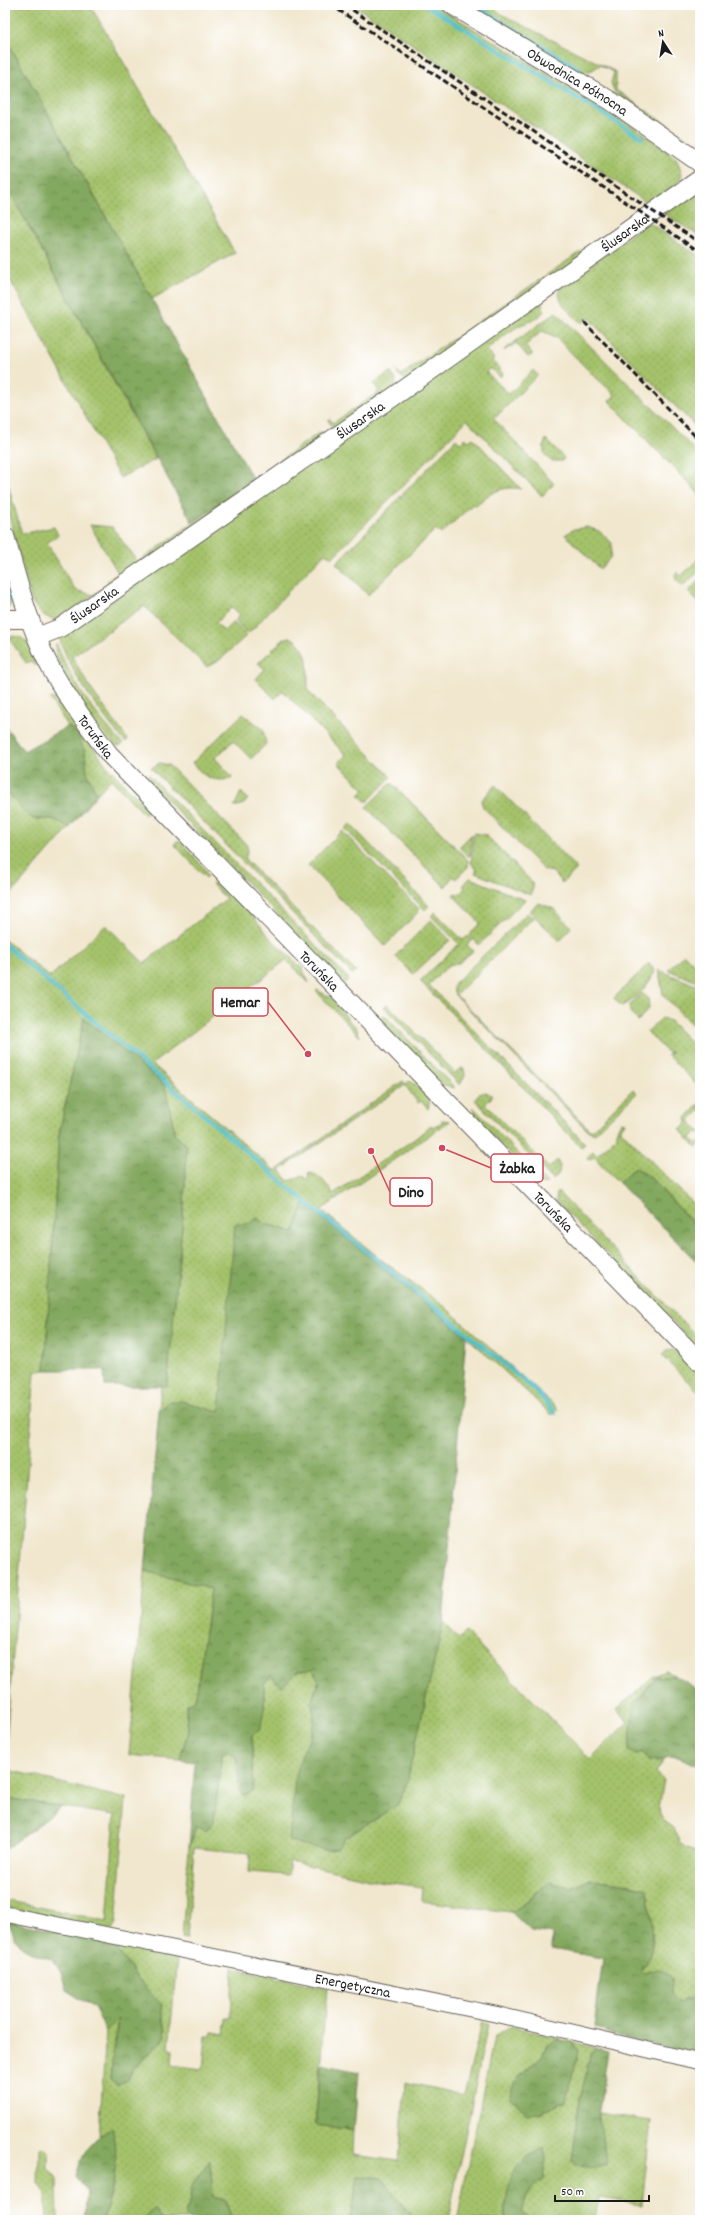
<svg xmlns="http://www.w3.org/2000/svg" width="705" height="2225" viewBox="0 0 705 2225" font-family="Dekko,sans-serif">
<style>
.grass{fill:url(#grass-dots);stroke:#606f43}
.forest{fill:url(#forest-crowns);stroke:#50623d}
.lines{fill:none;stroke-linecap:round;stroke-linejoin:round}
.stream{stroke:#52bfcb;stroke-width:4}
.minor-casing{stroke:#67635a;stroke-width:17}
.tertiary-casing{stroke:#67635a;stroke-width:20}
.minor{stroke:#fff;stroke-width:15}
.tertiary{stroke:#fff;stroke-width:18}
.rail{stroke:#1c1c1c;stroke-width:3;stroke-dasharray:6 3;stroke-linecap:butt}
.labels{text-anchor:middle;stroke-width:4;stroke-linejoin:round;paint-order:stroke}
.street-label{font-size:15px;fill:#1c1c1c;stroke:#fff}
.leader{fill:none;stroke:#d1495b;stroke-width:1.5}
.callout-dot{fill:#d1495b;stroke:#fff;stroke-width:1.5}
.callout{fill:#fff;stroke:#d1495b;stroke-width:1.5}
.callout-label{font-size:16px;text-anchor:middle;font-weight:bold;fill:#1c1c1c}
</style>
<defs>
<pattern id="grass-dots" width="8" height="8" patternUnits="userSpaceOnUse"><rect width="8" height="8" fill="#a4c26a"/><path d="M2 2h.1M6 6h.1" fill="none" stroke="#8da65b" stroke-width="1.8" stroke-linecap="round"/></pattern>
<pattern id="forest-crowns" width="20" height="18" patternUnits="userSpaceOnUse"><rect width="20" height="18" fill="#83a85e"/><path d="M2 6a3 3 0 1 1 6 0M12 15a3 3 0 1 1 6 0" fill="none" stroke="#6a884d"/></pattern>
</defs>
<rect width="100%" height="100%" fill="#fff"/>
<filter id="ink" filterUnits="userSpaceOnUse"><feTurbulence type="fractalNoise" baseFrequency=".025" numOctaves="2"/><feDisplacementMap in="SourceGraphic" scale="8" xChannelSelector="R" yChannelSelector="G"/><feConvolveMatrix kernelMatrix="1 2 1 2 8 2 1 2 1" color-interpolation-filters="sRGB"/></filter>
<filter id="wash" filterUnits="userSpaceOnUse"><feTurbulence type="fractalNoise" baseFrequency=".012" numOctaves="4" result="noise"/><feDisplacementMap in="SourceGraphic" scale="16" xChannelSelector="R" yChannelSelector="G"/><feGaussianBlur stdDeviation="0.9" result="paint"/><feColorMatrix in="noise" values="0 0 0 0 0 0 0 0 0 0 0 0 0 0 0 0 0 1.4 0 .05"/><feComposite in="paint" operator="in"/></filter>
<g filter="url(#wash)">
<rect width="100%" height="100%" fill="#f1e7ce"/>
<path class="grass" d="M5,5H90L235,253L152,299L5,37Z
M354,5H435L645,134L642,138L645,135L677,159L682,174L678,184L652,206Z
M469,5H489L503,15L616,72V90L700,147V150L615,93L611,83L614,72L600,65L589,72L578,71Z
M5,183L156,459L120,478L5,271Z
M700,192V236L664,214L682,197L685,201Z
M648,222L700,257V431L588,318L581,323C572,314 557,303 559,289Z
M618,226L621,228L407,380L401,377L395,369L401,375Z
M542,303L544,311C538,320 530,321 521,325C509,331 498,341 487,349L494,359L492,360L503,374L500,377L490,368L486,372L509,394L533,370L538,375L494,419L554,484L542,496L467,420L332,558L325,553L248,634L235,621L240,615L232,607L216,623L224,631L233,622L247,635L221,659L207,667L144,606L111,629L110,632L108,631L72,657L91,689L128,740L125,742C98,710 73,677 59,638L535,304Z
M556,312L700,455V495L609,401L615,395L589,371L556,337L542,331L525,346L533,354L528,357L516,343L504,351L505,349Z
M390,372L396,380L395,388L335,431L328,420L330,419L333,423L379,392L374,383Z
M320,432L323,440L59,619C45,620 36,611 31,598L5,501V474L22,534L54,527L58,535L47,543L75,590L93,595L109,583L107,581L118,573L90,525L112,527L138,562Z
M465,438L469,441L473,438L521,489C503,485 488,493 476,506L473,504L441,534L436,529L368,595L336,563L456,439L460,443Z
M546,439L564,458L562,461H551C543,455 542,448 546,439Z
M587,527L599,531L612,543L611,557L600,569L565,535L574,529Z
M700,557V570L683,586L676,580L675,574L677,572L681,576Z
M5,561C9,575 22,601 5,610Z
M700,579V604L688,592Z
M5,630L8,637C27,632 33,651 36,666L30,661L26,663L8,637L5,636Z
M290,637C312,649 307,669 308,691L391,777L368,801H365L359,795L364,790L338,763L346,755L283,691L275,699L256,679L265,669L258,663L284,639Z
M56,643C71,681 95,715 123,744L118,746C97,735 69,683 58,661L55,650Z
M53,698H59L106,765L147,807L148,812L145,815L111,779L97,794L87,773L85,752L77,734L68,726L50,699Z
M243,714L263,729L266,744L251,759L233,741L215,758L232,777L231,779C210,782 205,777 192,763Z
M160,763L169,765L246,844L248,849L245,859L356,972L353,975L151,768Z
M148,774L349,979L344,983L150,783Z
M390,784H393L468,860V867L456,879L453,876L445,887L366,807Z
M495,785L577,869L562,883L553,872L544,870L483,807L481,801Z
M5,789L32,819H53L69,828L5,901Z
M241,792L248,799L244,804L234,807Z
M350,824L429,906L425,910L345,829Z
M342,831L420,910L385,946L308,865Z
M474,833L486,835L532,882L533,888L531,895L475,873L477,870L471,863Z
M472,834L470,856H468L459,847Z
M177,841H180L203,867L208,876L206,878L174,844Z
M470,878L525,900L479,945L469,935L480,923L453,895L455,893L458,895L465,888L463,886Z
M221,883L232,896L244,905L271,939L302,968L309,983L286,960L152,1064L275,1171L403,1081L406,1084L409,1081C421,1086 433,1095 428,1109L421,1101L418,1103L405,1085L280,1170L288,1181L303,1176L305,1179L309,1177L308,1173C321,1174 326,1184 333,1194L416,1138L431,1125L432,1127L443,1122L441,1120L450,1121L321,1210L383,1261L443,1305L558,1409L552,1415L466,1336L304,1203L294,1232L265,1224L257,1218L226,1351L219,1413L170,1401L159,1411L161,1386L167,1385L184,1205L187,1145L175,1135L170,1109L84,1018L59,1134L45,1370L35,1372L5,1757V940L50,977L106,925L144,963L226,899L212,884Z
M539,903L554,909L571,927L560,941L529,911Z
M435,912L463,940L468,936L472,940L467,945L473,951L459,963L449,965L429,985L582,1140L585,1144L581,1147L420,981L459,944L431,916Z
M527,913L533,918L456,995L591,1131L633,1089L637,1093L594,1134L586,1129L455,995L453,988L456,982Z
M431,920L450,940L413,974L395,956Z
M684,954L700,970V983L668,970Z
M649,963L655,971C649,984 636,1001 621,1006L614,998Z
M659,970L700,987V1033L663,995Z
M317,990L333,999L350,1022L356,1027L360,1037L316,991Z
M642,993L648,998L649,1008L638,1021L630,1012V1005Z
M387,1004L455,1073L461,1068L464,1069L465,1076L460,1085L384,1007Z
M384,1015L455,1088L444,1086L379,1019Z
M662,1018L670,1021L700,1052V1088L667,1055L672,1052L668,1053L647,1032Z
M486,1092L493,1096L485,1104L549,1168L557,1160L560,1166L559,1173L553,1180L475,1100L479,1094Z
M700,1103V1110L689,1121L700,1132V1134L697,1131L691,1138L697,1144L700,1142L697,1148L680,1130L687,1122L686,1118Z
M473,1107L547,1183L540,1184L537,1182L475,1118Z
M621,1122L625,1123L620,1129L700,1211V1231L652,1179L635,1167L619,1183L594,1157L589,1160L586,1158L593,1151L597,1155L617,1136V1129Z
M557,1191L700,1340V1349L556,1201Z
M672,1350L678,1351L700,1374V1394L662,1355L666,1351Z
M145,1571L211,1589L197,1690L195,1700L187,1704C184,1715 190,1724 187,1735C185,1744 181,1751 180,1760L129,1755Z
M443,1623L459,1639L466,1632L590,1759L628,1722L617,1710L652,1677L666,1671L676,1676L656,1677C636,1696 633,1723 629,1750L637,1754L641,1752L657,1762L665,1758L656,1772L664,1780L659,1807L660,1814L663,1820L674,1828L680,1844L686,1849L700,1853V1998L678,2001L671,1994L672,1978L661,1969L645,1973L642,1970C660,1946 650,1917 647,1889L622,1883L590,1879L573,1888L536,1892L521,1906L511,1912L421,1901L422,1887L378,1881L290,1861L288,1875L249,1872L250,1853L194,1848L187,1938L182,1937L189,1848L196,1826L201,1827L214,1821L222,1754L228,1753L236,1757L239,1779L252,1768V1735L264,1709V1684L271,1674L289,1681L296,1672L313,1670L319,1680L312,1700L314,1718L312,1736L303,1750L289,1841L311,1845L326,1851L337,1849L345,1838L397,1805L406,1786Z
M5,1769L126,1799L116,1923L112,1930L5,1907V1900L107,1921L115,1815L5,1798Z
M113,1944L177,1958L169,2048L173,2049L172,2065L203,2069L206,2036L210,2037L213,2032L224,2034L226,2018H231L233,1968L327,1988L315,2125L354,2130L353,2155L399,2161L405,2082L464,2095L482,2022L488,2024L448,2220H415L382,2178L358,2176L351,2220L232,2219L225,2200L213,2197L210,2161L185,2215L190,2220H162V2218L147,2216L146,2220H103L114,2185L112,2129L99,2136L106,2031L118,2018L110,2079L128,2080L133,2068L165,2039L162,2005L145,1988Z
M511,2026L561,2039L549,2044L542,2056L515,2081L561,2103H564L578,2051L572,2042L596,2048L591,2052L580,2100L603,2143L599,2131V2113L651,2121L642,2205L599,2198L595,2220H534L521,2213L527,2195L546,2159L543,2148L505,2205L506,2220H457L494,2037L501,2031Z
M42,2147L48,2152V2169L57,2179L58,2220H47L45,2194L38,2184L39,2149Z"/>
<path class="forest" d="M5,37L253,479L192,522L5,183Z
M5,726L24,751L68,726L77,734L85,752L87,773L97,794L69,828L53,819H32L20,807L5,789Z
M84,1018L165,1085L175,1135L187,1145L184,1205L167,1386H105L104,1370H45L59,1134Z
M635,1167L652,1179L700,1231V1265L619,1183Z
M304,1203L466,1336L443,1623L406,1786L397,1805L345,1838L337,1849C323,1852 304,1844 289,1841L295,1779L303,1750L312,1736L314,1718L312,1700L319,1680L313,1670L297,1672L289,1681L281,1687L271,1675L264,1684V1709L260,1730L252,1735L253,1791L244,1796L240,1791L236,1757L228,1753L222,1754L214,1821L206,1831L196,1826L189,1848L195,1762L180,1760C181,1751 185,1744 187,1735C190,1724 184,1715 187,1704L195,1700L197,1690L211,1589L145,1571L159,1411L170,1401H182L219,1412L235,1224H248L257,1218L265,1224L294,1232Z
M676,1676L700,1691V1764L697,1765C689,1764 683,1756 673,1757C664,1757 658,1762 648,1761L646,1755L641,1752L637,1754L629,1750L634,1702C644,1697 648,1685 656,1677Z
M5,1798L62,1807L5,1850Z
M590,1879L622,1883L647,1889C650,1917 660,1946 642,1970L645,1973L661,1968L672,1978L671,1994L678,2001L700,1998V2055L619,2037L594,2027L603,1958L551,1949L552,1934L531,1931L511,1912L521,1906L550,1882L573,1888Z
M8,1921L113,1944L145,1988L162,2005L165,2039L133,2068L128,2080L117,2086L110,2079L118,2019L106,2031L94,2008L66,1990L61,1972L53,1960L25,1950L15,1938Z
M558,2039L572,2042L578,2051L566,2101L540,2113L527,2114L511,2098L512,2088L515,2081L542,2056L549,2044Z
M596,2048L608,2051L598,2117L608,2164C596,2167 587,2169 576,2165L572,2160L580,2100L591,2052Z
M321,2064L359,2072L354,2130L315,2125Z
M112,2128C122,2159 112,2190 103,2220H84L87,2192L76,2176C81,2154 92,2140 112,2128Z
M544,2148L546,2159L544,2180C527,2188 527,2196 522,2212L534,2220H506C505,2202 508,2175 522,2161C527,2155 537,2152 544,2148Z
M210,2160L213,2197L225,2200L232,2219L238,2220H190L185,2215L193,2183Z
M358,2176L382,2178L415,2220H351Z
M155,2210L162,2220H146V2216Z"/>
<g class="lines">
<path class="stream" d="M426,5L642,138
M474,5L580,69
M5,575L10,597L5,605
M5,945L296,1194L503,1363L539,1394L555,1413"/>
</g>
</g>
<g filter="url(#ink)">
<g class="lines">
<defs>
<g id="minor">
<path id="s1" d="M5,1914L495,2014L700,2062"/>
</g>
<g id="tertiary">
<path id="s2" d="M452,5L611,101L700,163"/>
<path id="s3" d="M5,536C17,578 28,623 48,663C65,695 87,724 109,754L700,1362"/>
<path d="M5,619H30"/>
<path id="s4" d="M37,637L60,628L409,386L700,179"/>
</g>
</defs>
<use href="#minor" class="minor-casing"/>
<use href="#tertiary" class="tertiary-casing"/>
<use href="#minor" class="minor"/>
<use href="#tertiary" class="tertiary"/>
<path class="rail" d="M331,5L700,252
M345,5L700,243
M584,322L700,441"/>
</g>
</g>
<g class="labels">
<g class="street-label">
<text dy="5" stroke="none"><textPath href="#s2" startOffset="147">Obwodnica Północna</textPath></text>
<text dy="5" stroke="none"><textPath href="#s4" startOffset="714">Ślusarska</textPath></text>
<text dy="5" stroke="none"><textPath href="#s4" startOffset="390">Ślusarska</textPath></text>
<text dy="5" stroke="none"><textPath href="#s4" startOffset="66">Ślusarska</textPath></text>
<text dy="5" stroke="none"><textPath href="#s3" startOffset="222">Toruńska</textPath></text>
<text dy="5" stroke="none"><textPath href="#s3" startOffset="546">Toruńska</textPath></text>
<text dy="5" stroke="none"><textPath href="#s3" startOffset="882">Toruńska</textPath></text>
<text dy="5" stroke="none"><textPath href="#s1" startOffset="355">Energetyczna</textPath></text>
</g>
</g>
<path class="leader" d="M308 1054L268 1002M442 1148L491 1168M371 1151L390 1192"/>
<g class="callout-dot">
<circle cx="308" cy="1054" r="4"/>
<circle cx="442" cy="1148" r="4"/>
<circle cx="371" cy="1151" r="4"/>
</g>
<g class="callout">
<rect x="213" y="988" width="55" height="28" rx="4"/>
<rect x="491" y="1154" width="52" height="28" rx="4"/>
<rect x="390" y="1178" width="42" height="28" rx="4"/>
</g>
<g class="callout-label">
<text x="240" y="1007">Hemar</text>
<text x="517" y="1173">Żabka</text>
<text x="411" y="1197">Dino</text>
</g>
<rect width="705" height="2225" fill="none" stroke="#fff" stroke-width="20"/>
<g transform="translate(663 42) rotate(348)" stroke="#ffffff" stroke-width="3" paint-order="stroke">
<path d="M0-3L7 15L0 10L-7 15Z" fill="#1c1c1c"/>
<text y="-6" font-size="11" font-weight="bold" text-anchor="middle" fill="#1c1c1c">N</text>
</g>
<path d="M555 2195v6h94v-6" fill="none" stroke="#1c1c1c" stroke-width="2"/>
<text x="561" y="2195" font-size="12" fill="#1c1c1c" stroke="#ffffff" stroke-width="3" paint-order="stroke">50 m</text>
</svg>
